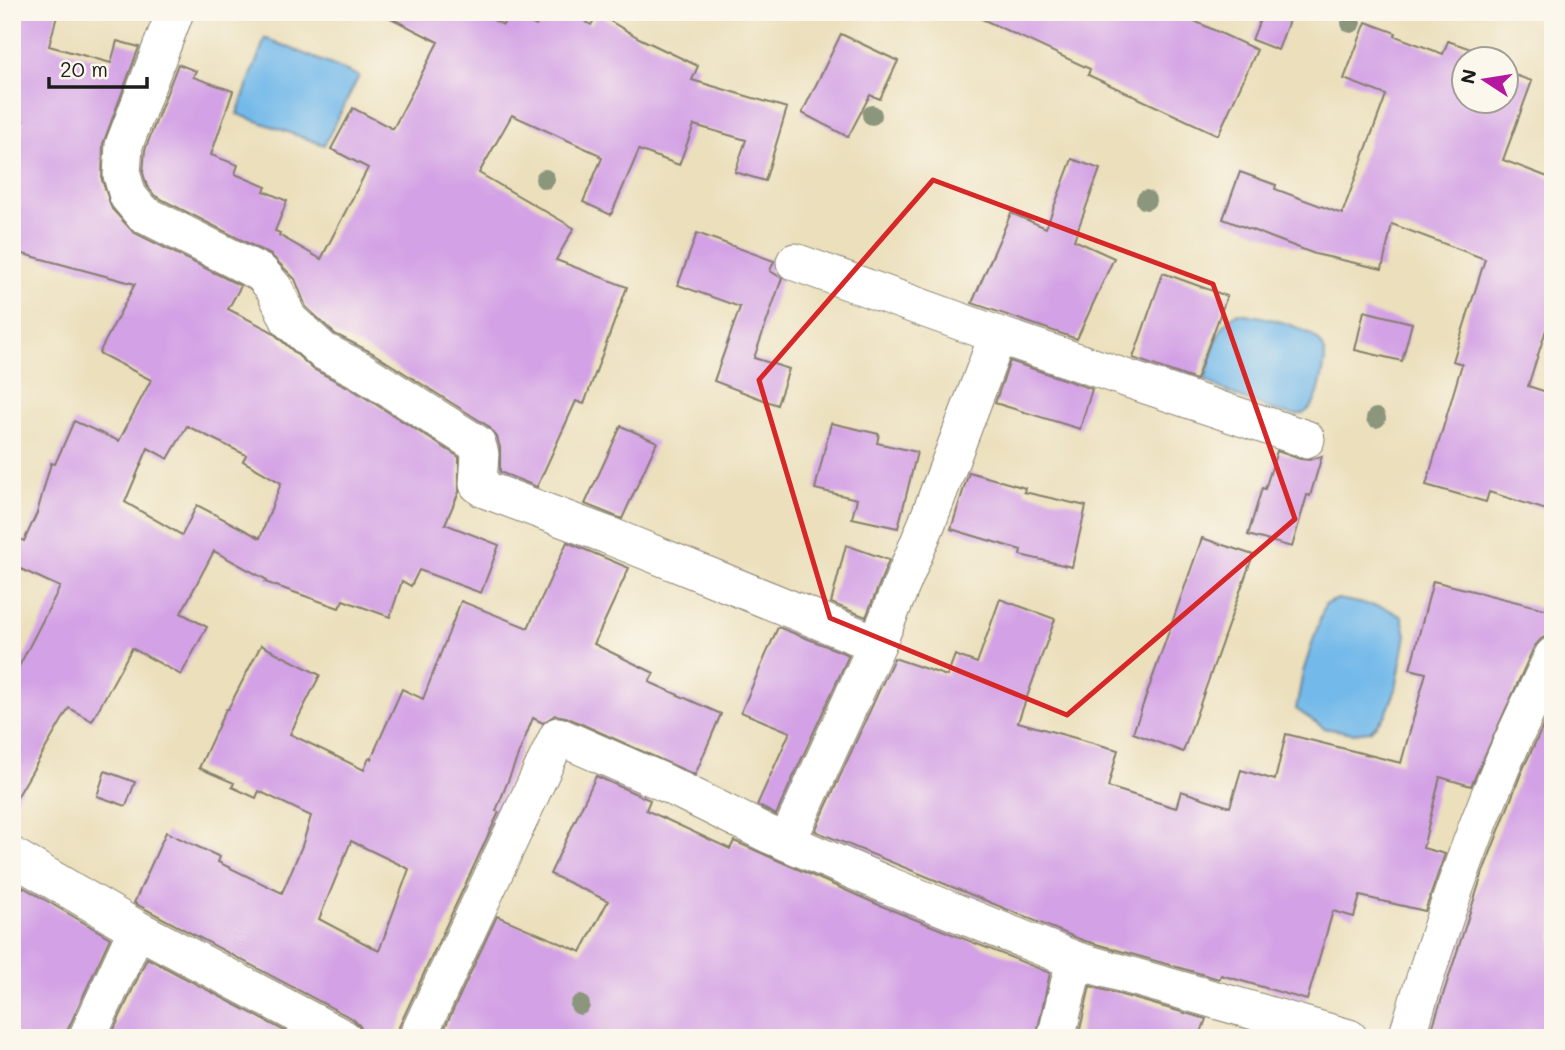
<svg xmlns="http://www.w3.org/2000/svg" width="1565" height="1050" viewBox="0 0 1565 1050" font-family="Mali,sans-serif">
<style>
.water{fill:#73b9ea;stroke:#486a83;stroke-width:2}
.building{fill:#d3a1e5;fill-rule:evenodd}
.lines{fill:none;stroke-linecap:round;stroke-linejoin:round}
.minor-casing{stroke:#847e6c;stroke-width:39}
.minor{stroke:#fff;stroke-width:37}
.tree{fill:#8c967b}
.marked{fill:none;stroke:#d62828;stroke-width:5;stroke-linejoin:round}
</style>
<rect width="100%" height="100%" fill="#fbf7ec"/>
<filter id="ink" filterUnits="userSpaceOnUse"><feTurbulence type="fractalNoise" baseFrequency=".0143" numOctaves="2"/><feDisplacementMap in="SourceGraphic" scale="14" xChannelSelector="R" yChannelSelector="G"/><feConvolveMatrix kernelMatrix="1 2 1 2 8 2 1 2 1" color-interpolation-filters="sRGB"/></filter>
<filter id="wash" filterUnits="userSpaceOnUse"><feTurbulence type="fractalNoise" baseFrequency=".00686" numOctaves="4" result="noise"/><feDisplacementMap in="SourceGraphic" scale="28" xChannelSelector="R" yChannelSelector="G"/><feGaussianBlur stdDeviation="1.57" result="paint"/><feColorMatrix in="noise" values="0 0 0 0 0 0 0 0 0 0 0 0 0 0 0 0 0 1.4 0 .05"/><feComposite in="paint" operator="in"/></filter>
<g filter="url(#wash)">
<rect width="100%" height="100%" fill="#ebdfbc"/>
<path class="water" d="M265,38L359,76L324,145L237,114Z
M1238,313C1261,316 1315,326 1324,349C1327,359 1323,371 1321,381C1319,392 1314,407 1304,413C1289,421 1218,390 1205,379C1211,356 1216,324 1238,313Z
M1338,599L1386,608L1402,617L1406,635L1396,689L1386,715L1370,731L1353,733L1324,728L1296,709L1303,672L1325,604Z"/>
<g id="blocks">
<path class="building" d="M12,12H58L49,46L111,63L117,41L139,47L103,144L102,180L112,209L133,232L241,286L228,309L271,331L313,369L350,388L459,457V492L445,524L499,545L481,593L419,570L411,586L402,581L390,617L343,600L339,608L265,582L267,580L214,551L181,613L207,627L181,675L132,648L92,721L69,708L12,806V680L60,587L12,565V536L24,541L37,513L51,463L55,464L74,421L119,441L151,380L99,353L135,284L12,251V163L23,121L12,118ZM187,426L246,455L243,461L281,483L260,538L197,505L182,535L125,502L148,448L168,459Z
M379,12H478L503,25L510,12L536,26L543,12H569L591,25L598,14L639,38L698,66L692,80L787,108L765,181L735,172L746,140L694,125L679,165L639,150L611,215L583,202L602,158L599,157L600,155L512,115L479,173L574,228L556,260L627,287L584,404L576,401L537,487L500,472V448L497,437L488,426L371,352L335,334L306,307L295,279L271,255L155,196L147,186L143,173L145,150L178,64L196,71L193,77L233,91L211,155L238,165L235,174L266,187L264,191L287,201L275,231L280,233L279,235L321,259L368,168L331,149L353,108L393,129L438,42Z
M967,12H1175L1257,50L1218,135L1088,75L1090,69Z
M1263,12H1292L1278,50L1252,40Z
M1366,22L1396,33L1395,36L1443,54L1448,41L1477,51L1474,60H1464V102H1506V72L1532,81L1503,160L1553,179V308L1528,386L1553,394V512L1489,492L1486,502L1426,485L1462,364L1453,361L1485,259L1392,224L1382,269L1315,254L1223,219L1240,172L1276,185L1275,189L1342,214L1386,95L1344,79Z
M841,34L898,61L880,99L870,95L848,137L802,113Z
M1072,159L1100,169L1074,240L1114,258L1077,339L972,303L1011,213L1046,228Z
M697,233L774,261L770,271L782,278L754,358L789,369L777,405L714,381L740,307L678,285Z
M1163,273L1227,296L1196,380L1133,358Z
M1364,311L1412,323L1402,361L1355,350Z
M1010,361L1092,389L1080,429L995,403Z
M831,423L879,434L877,443L917,452L898,528L852,518L857,499L815,489Z
M621,426L657,442L622,519L585,504Z
M1277,451L1300,459L1309,460L1322,456L1310,496L1307,495L1292,547L1248,535L1262,488L1265,489Z
M969,472L1025,488L1024,492L1086,506L1072,567L1020,555L1021,550L951,529Z
M1202,538L1253,555L1183,752L1133,733Z
M567,542L629,568L594,644L654,673L649,682L721,714L695,775L566,717L555,715L543,723L533,718L496,811L499,812L398,1029L396,1038H372L363,1034L360,1026L353,1019L134,903L166,832L220,857L218,862L282,893L302,846L311,816L259,791L256,798L232,787L234,783L199,768L226,709H228L261,645L320,675L290,734L364,770L369,758L371,759L402,689L423,699L461,601L528,628ZM351,841L409,869L379,951L319,919Z
M846,545L889,560L866,617L831,603Z
M1433,581L1553,611L1547,636L1541,639L1534,647L1471,786L1440,777L1423,848L1445,854L1425,911L1360,896L1354,917L1333,911L1307,1000L1221,975L1219,979L1082,940L815,831L894,658L947,676L955,655L977,663L1000,599L1055,619L1018,722L1118,750L1108,787L1176,808L1181,791L1230,807L1241,770L1275,780L1286,734L1401,763L1426,673L1410,669Z
M778,627L849,655L776,815L757,805L790,732L741,712Z
M1553,705V1038H1429L1483,872L1522,771Z
M105,771L135,782L126,806L97,796Z
M596,776L650,800L646,810L730,849L734,841L879,905L1050,973L1036,1038H440L497,916L581,952L608,901L550,874Z
M23,887L110,938L68,1029L66,1038H12V906Z
M147,958L298,1038H110Z
M1090,986L1206,1019L1199,1038H1078Z"/>
</g>
</g>
<g filter="url(#ink)">
<use href="#blocks" fill-opacity="0" stroke="#847e6c" stroke-width="2"/>
<g class="lines">
<defs>
<path id="minor" d="M175,12L124,145L122,175L128,196L142,213L261,273L274,288L289,320L323,351L360,370L477,444L480,454L478,484L484,489L607,535L877,644
M795,262L998,335L1306,439
M787,842L877,644L927,523L998,335
M12,856L137,929L87,1038
M137,929L343,1038
M417,1038L558,736L665,783L768,834L887,885L1075,960L1349,1038
M1056,1038L1075,960
M1407,1038C1434,945 1465,853 1503,763C1518,727 1536,692 1553,656"/>
</defs>
<use href="#minor" class="minor-casing"/>
<use href="#minor" class="minor"/>
</g>
<g class="tree">
<circle cx="1351" cy="23" r="10"/>
<circle cx="872" cy="115" r="10"/>
<circle cx="545" cy="179" r="10"/>
<circle cx="1146" cy="200" r="10"/>
<circle cx="1376" cy="418" r="10"/>
<circle cx="580" cy="1005" r="10"/>
</g>
</g>
<path class="marked" d="M933,180L1213,284L1295,519L1067,715L830,618L759,380Z"/>
<rect width="1565" height="1050" fill="none" stroke="#fbf7ec" stroke-width="42"/>
<g transform="translate(1485 80) rotate(282)"><circle r="33" fill="#fbf7ec" stroke="#a29f99" stroke-width="2"/>
<path d="M0-5L12 26L0 18L-12 26Z" fill="#b5179e"/>
<text y="-10" font-size="19" font-weight="bold" text-anchor="middle" fill="#1c1c1c">N</text>
</g>
<path d="M49 77v10h98v-10" fill="none" stroke="#1c1c1c" stroke-width="3.5"/>
<text x="60" y="77" font-size="21" fill="#1c1c1c" stroke="#fbf7ec" stroke-width="5" paint-order="stroke">20 m</text>
</svg>
